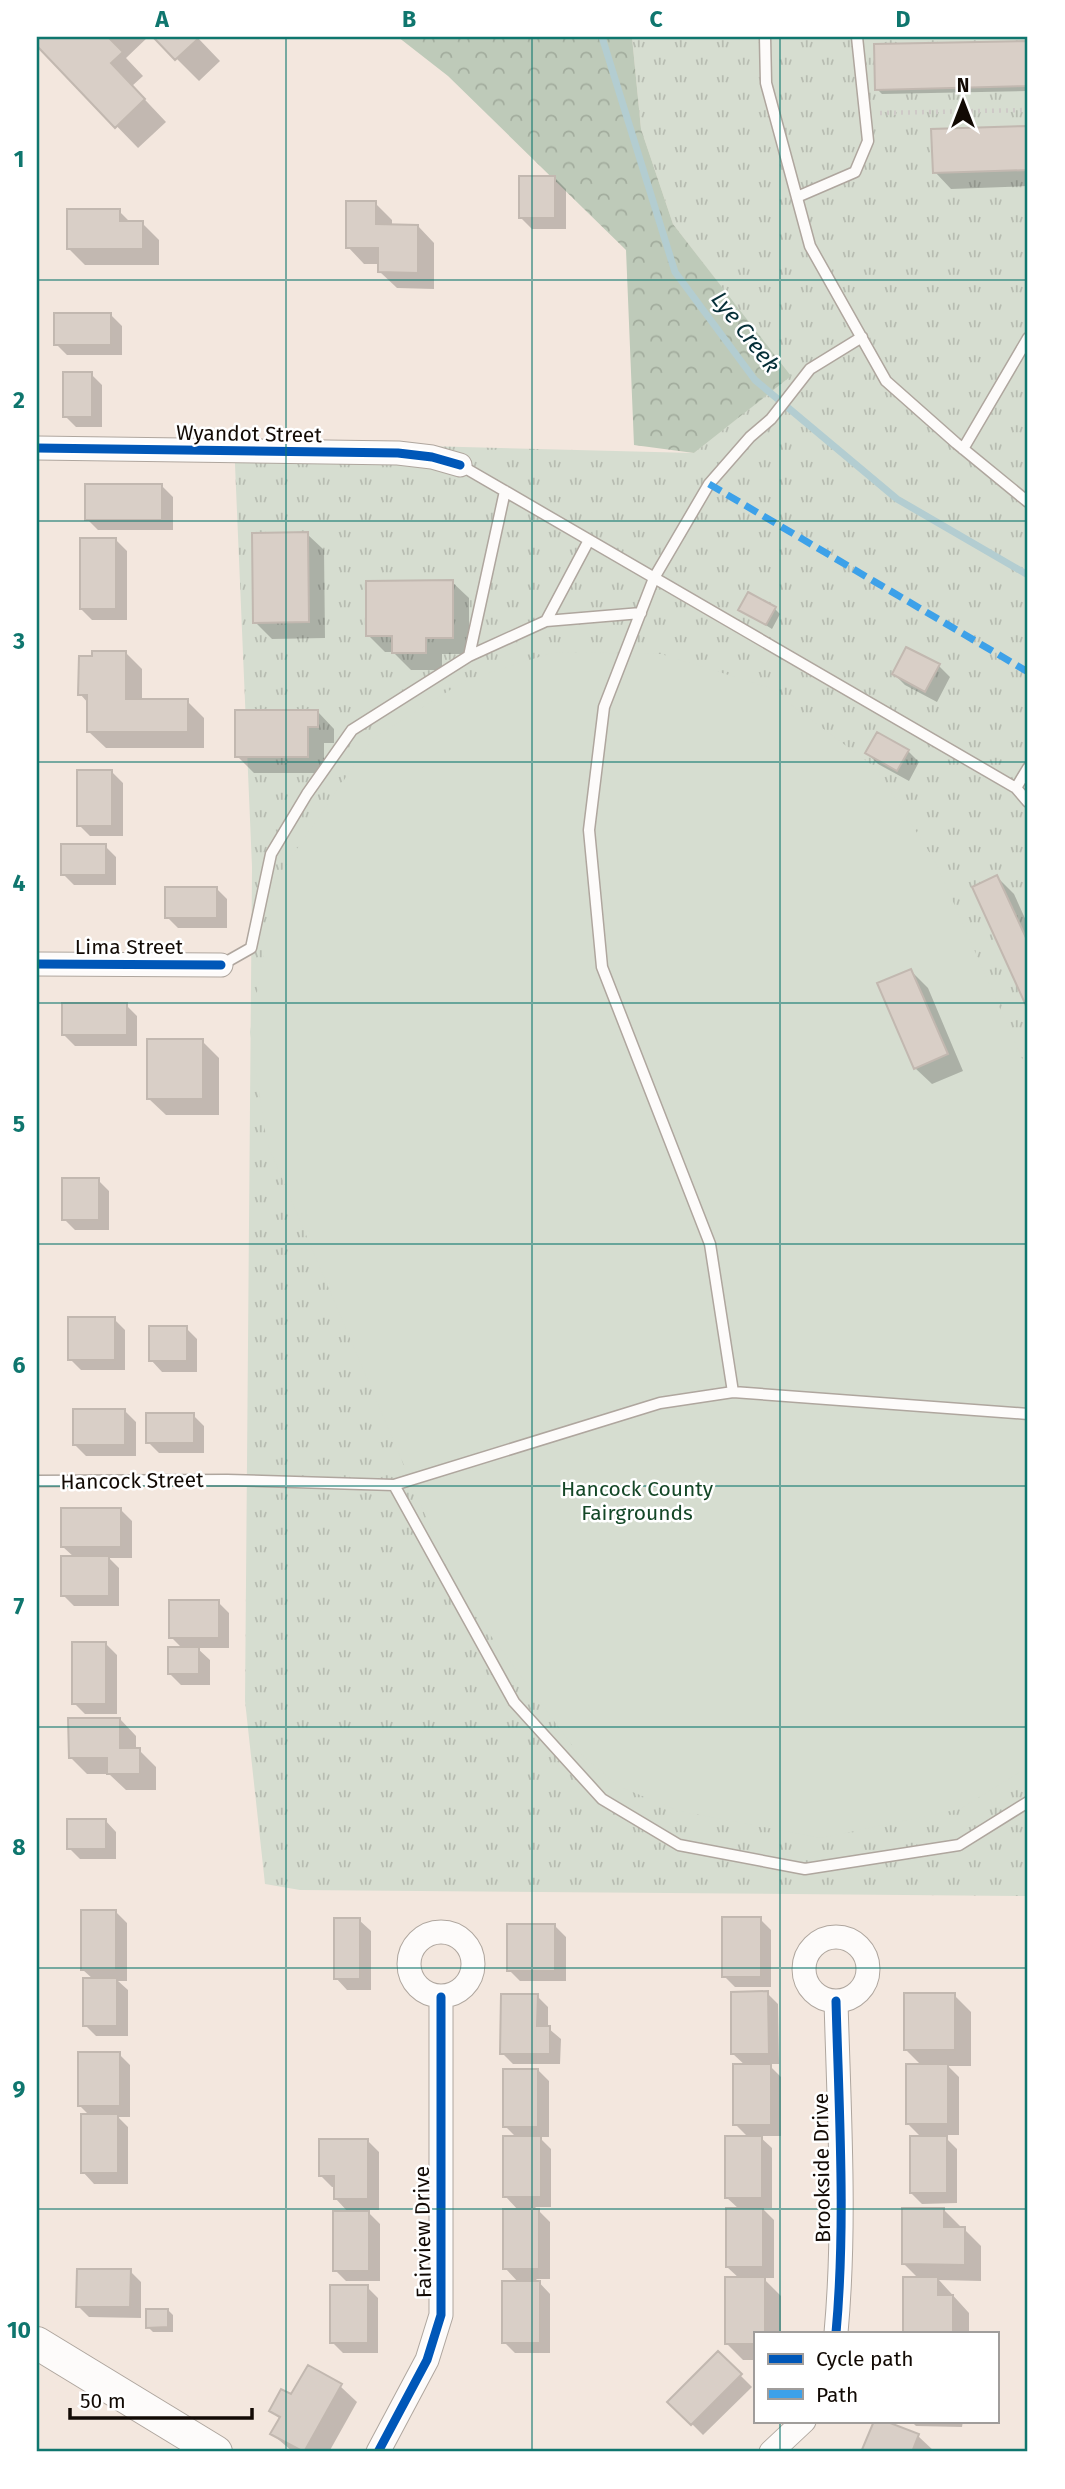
<svg xmlns="http://www.w3.org/2000/svg" width="1065" height="2489" viewBox="0 0 1065 2489" font-family="'Fira Sans',sans-serif">
<style>
.grass{fill:url(#grass-tufts)}
.forest{fill:url(#forest-crowns)}
.pitch{fill:#d6ddd0}
.shadow{fill:#0003}
.lines{fill:none;stroke-linecap:round;stroke-linejoin:round}
.stream{stroke:#b3cdd1;stroke-width:7}
.building{fill:#d9cfc7;stroke:#c2b8b0;stroke-width:2}
.lane-casing{stroke:#afa69e;stroke-width:13}
.street-casing{stroke:#afa69e;stroke-width:25}
.secondary-casing{stroke:#afa69e;stroke-width:34}
.path{stroke:#cecac7;stroke-width:4.5;stroke-dasharray:2 5;stroke-linecap:butt}
.lane{stroke:#fdfbfa;stroke-width:10}
.street{stroke:#fdfbfa;stroke-width:23}
.secondary{stroke:#fdfbfa;stroke-width:32}
.quiet{stroke:#3da1e9;stroke-width:7;stroke-dasharray:14 7;stroke-linecap:butt}
.cycleway-casing{stroke:#fff;stroke-width:13}
.cycleway{stroke:#0057b8;stroke-width:9}
.grid{fill:none;stroke:#0f766e;stroke-width:2;stroke-opacity:0.55}
.labels{text-anchor:middle;stroke-width:5;stroke-linejoin:round;paint-order:stroke}
.street-label{font-size:21px;fill:#120a04;stroke:#fff}
.park-label{font-size:21px;fill:#144727;stroke:#fff}
.water-label{font-size:23px;font-style:italic;fill:#052f38;stroke:#fff}
.neatline{fill:none;stroke:#0f766e;stroke-width:2.5}
.grid-label{font-size:23px;text-anchor:middle;font-weight:bold;fill:#0f766e}
</style>
<defs>
<pattern id="grass-tufts" width="24" height="20" patternUnits="userSpaceOnUse" patternTransform="scale(1.75)"><rect width="24" height="20" fill="#d6ddd0"/><path d="M3 7l-1-3M5 7V3M7 7l1-3M15 17l-1-3M17 17v-4M19 17l1-3" fill="none" stroke="#b7bcb1"/></pattern>
<pattern id="forest-crowns" width="20" height="18" patternUnits="userSpaceOnUse" patternTransform="scale(1.75)"><rect width="20" height="18" fill="#becab9"/><path d="M2 6a3 3 0 1 1 6 0M12 15a3 3 0 1 1 6 0" fill="none" stroke="#a2ac9d"/></pattern>
</defs>
<rect width="100%" height="100%" fill="#f3e7de"/>
<path class="grass" d="M632,37H1028V1896L300,1890L265,1884L245,1701L252,867L234,441L694,453L790,376L673,224L641,129Z"/>
<path class="forest" d="M398,37H632L641,129L673,224L791,376L694,453L634,445L626,250L448,76Z"/>
<path class="pitch" d="M555,652L661,654L767,687L876,768L936,863L1028,1072V1767L960,1809L821,1838L679,1811L618,1786L574,1748L457,1590L267,1143L250,1032L277,878L372,739L466,680Z"/>
<path class="shadow" d="M37,37H148L126,58L143,76L132,86L166,122L138,148L37,44Z
M155,37H197L220,61L199,81Z
M1028,43V91L882,94L877,89L876,46Z
M1028,128V186L951,189L935,172L933,131Z
M555,178L566,189V229H532L521,218Z
M375,203L392,220V226H418L434,243V289L397,288L380,272V264H364L348,247Z
M119,211L131,223H142L159,240V265H85L68,248Z
M111,315L122,326V355H67L56,344Z
M91,374L102,385V427H76L65,416Z
M162,486L173,497V530H98L87,519Z
M307,534L324,550L325,638L272,639L255,622Z
M116,540L127,551V620H92L81,609Z
M452,582L469,598V654H442V670H411L393,652H385L368,635Z
M740,609H775L780,614L772,629Z
M125,652L142,669V701H187L204,718V748H106L89,732V704L80,694Z
M939,666L950,677L937,702L905,685L894,674Z
M318,712L334,729V743H324V773H254L237,756Z
M908,751L919,762L909,781L878,764L867,753Z
M112,772L123,783V836H90L79,825Z
M105,846L116,857V885H74L63,874Z
M997,877L1014,894L1028,925V1005L974,887Z
M216,888L227,899V928H178L167,917Z
M911,971L928,988L963,1071L932,1084L915,1068Z
M126,1005L137,1016V1046H75L64,1035Z
M202,1041L219,1058V1115H166L149,1099Z
M98,1180L109,1191V1230H75L64,1219Z
M114,1319L125,1330V1370H81L70,1359Z
M186,1328L197,1339V1372H162L151,1360Z
M125,1411L136,1422V1456H86L75,1445Z
M193,1415L204,1426V1453H159L148,1442Z
M121,1510L132,1521V1558H109L119,1568V1606H74L63,1595L74,1557L63,1547Z
M218,1602L229,1613V1648H197L210,1660V1685H181L170,1674L183,1649L171,1637Z
M106,1644L117,1655V1714H85L74,1703Z
M120,1719L136,1736V1750H139L156,1767V1790H126L109,1774H87L70,1757Z
M105,1820L116,1832V1859H80L69,1848Z
M116,1912L127,1923V1981H118L128,1990V2036H96L85,2025L93,1979L83,1970Z
M760,1919L771,1930V1987H735L724,1976Z
M359,1920L371,1931V1990H347L336,1978Z
M555,1926L566,1937V1981H520L509,1970Z
M767,1993L778,2004L779,2064H768L781,2077V2136H759L772,2148V2208H762L774,2220V2278H763L781,2296V2333H755V2360H743L726,2343L740,2279L727,2267L739,2209L726,2197L748,2137L735,2124L746,2066L733,2054Z
M954,1995L971,2012V2066H948L959,2077V2135H943L957,2149V2203L922,2204L911,2193L922,2138L908,2124L922,2066L906,2050Z
M537,1996L548,2007V2028L561,2039L560,2064H513L502,2053Z
M119,2054L130,2065V2117H118L128,2127V2184H94L83,2172L90,2116L79,2105Z
M538,2070L549,2081V2137H539L551,2149V2207H535L550,2222V2279H536L550,2294V2353H515L504,2342L519,2283L505,2268L519,2211L505,2196L517,2138L505,2126Z
M368,2141L379,2152V2210H366L380,2224V2281H346L335,2270L349,2213L336,2199V2187H332L321,2176Z
M943,2209L960,2226V2229H964L981,2246V2281L939,2280L969,2313V2333H905V2279H919L903,2263Z
M130,2271L141,2282V2318L89,2317L78,2306Z
M367,2287L378,2298V2353H343L332,2342Z
M168,2310L173,2315V2332H153L148,2327Z
M718,2353L752,2387L703,2435L670,2402Z
M340,2386L357,2402L329,2452H293L272,2434L280,2419L271,2411L292,2397Z
M875,2421L918,2436L935,2452H863Z
M911,2421H963L962,2427L916,2426Z"/>
<g class="lines">
<path class="stream" d="M602,37L675,272L755,380L897,499L1028,575"/>
</g>
<path class="building" d="M37,37H108L123,52L111,63L145,99L115,128L37,46Z
M153,37H200L175,60Z
M1028,41V86L875,90L874,44Z
M1028,126V170L933,173L931,129Z
M519,176H555V218H519Z
M346,201H376V224L418,225V273L378,272V248H346Z
M67,209H120V221H143V249H67Z
M54,313H111V345H54Z
M63,372H92V417H63Z
M85,484H162V520H85Z
M308,532L309,622L253,623L252,533Z
M80,538H116V609H80Z
M453,580V638H426V653H392V636H366V581Z
M748,592L776,607L766,625L738,610Z
M906,647L940,664L925,692L892,674Z
M92,651H126V699H188V732H87V695H78L79,656H92Z
M235,710H318V727H308V757H235Z
M877,732L909,750L897,771L865,753Z
M77,770H112V826H77Z
M61,844H106V875H61Z
M997,875L1028,942V1010L972,887Z
M165,887H217V918H165Z
M911,969L948,1054L914,1069L877,983Z
M62,1003H127V1035H62Z
M147,1039H203V1099H147Z
M62,1178H99V1220H62Z
M68,1317H115V1360H68Z
M149,1326H187V1361H149Z
M73,1409H125V1445H73Z
M146,1413H194V1443H146Z
M61,1508H121V1547H61Z
M61,1556H109V1596H61Z
M169,1600H219V1638H169Z
M72,1642H106V1704H72Z
M168,1647H199V1674H168Z
M68,1718H120V1748H140V1774H107V1758H69Z
M67,1819H106V1849H67Z
M81,1910H116V1970H81Z
M722,1917H761V1977H722Z
M334,1918H360V1979H334Z
M507,1924H555V1971H507Z
M83,1978H117V2026H83Z
M768,1991L769,2054H731V1992Z
M904,1993H955V2050H904Z
M501,1994H538L537,2026H550V2054H500Z
M78,2052H120V2106H78Z
M733,2064H771V2125H733Z
M906,2064H948V2124H906Z
M503,2069H538V2127H503Z
M81,2114H118V2173H81Z
M503,2136H541V2197H503Z
M725,2136H762V2198H725Z
M910,2136H947V2193H910Z
M319,2139H368V2199H334V2176H319Z
M726,2208H763V2267H726Z
M902,2208H944V2227H965V2265L902,2264Z
M503,2209H539V2269H503Z
M333,2211H369V2271H333Z
M77,2269H131L130,2307H76Z
M725,2277H765V2333H755V2344H725Z
M903,2277H938V2295H953V2333H903Z
M502,2281H540V2343H502Z
M330,2285H368V2343H330Z
M146,2309H168V2327L146,2328Z
M718,2351L742,2374L691,2425L667,2402Z
M308,2365L342,2384L304,2452L270,2434L280,2417L269,2411L281,2389L291,2394Z
M874,2421H885L919,2434L912,2452H861Z"/>
<g class="lines">
<defs>
<path id="lane" d="M765,37L766,83L810,246L886,381L956,443L1028,502
M797,197L855,172L868,141L857,37
M862,337L810,369L771,419L750,437L709,484L654,578L604,707L589,830L602,967L710,1244L733,1392L1028,1414
M963,449L1028,338
M460,465L1016,788L1028,768
M546,621L589,540
M469,656L546,621L641,613
M1016,788L1028,802
M221,965L251,948L271,854L307,794L352,730L469,656L505,491
M37,1481L227,1480L394,1485L660,1403L733,1392
M394,1485L514,1702L602,1799L679,1845L805,1869L959,1845L1028,1802"/>
<path id="street" d="M37,448L398,453L432,457L460,465
M37,964L221,965
M409 1964a32 32 0 1 1 64 0a32 32 0 1 1-64 0Z
M804 1969a32 32 0 1 1 64 0a32 32 0 1 1-64 0Z
M836,2001C839,2112 846,2223 836,2333
M378,2452L427,2360L441,2315V1997
M771,2452L804,2421"/>
<path id="secondary" d="M37,2343L216,2452"/>
</defs>
<use href="#lane" class="lane-casing"/>
<use href="#street" class="street-casing"/>
<use href="#secondary" class="secondary-casing"/>
<path class="path" d="M880,113L1028,110"/>
<use href="#lane" class="lane"/>
<use href="#street" class="street"/>
<use href="#secondary" class="secondary"/>
<path class="quiet" d="M709,484L1028,672"/>
<defs>
<path id="cycleway" d="M37,448L398,453L432,457L460,465
M37,964L221,965
M836,2001C839,2112 846,2223 836,2333
M378,2452L427,2360L441,2315V1997"/>
</defs>
<use href="#cycleway" class="cycleway-casing"/>
<use href="#cycleway" class="cycleway"/>
</g>
<path class="grid" d="M286,37V2452M532,37V2452M780,37V2333M37,280H1028M37,521H1028M37,762H1028M37,1003H1028M37,1244H1028M37,1486H1028M37,1727H1028M37,1968H1028M37,2209H1028M780,2421V2452"/>
<g class="labels">
<g class="street-label">
<text transform="translate(249 434) rotate(1)" y="7">Wyandot Street</text>
<text x="129" y="954">Lima Street</text>
<text transform="translate(132 1481) rotate(-1)" y="7">Hancock Street</text>
<text transform="translate(822 2168) rotate(-91)" y="7">Brookside Drive</text>
<text transform="translate(423 2232) rotate(-91)" y="7">Fairview Drive</text>
</g>
<g class="park-label">
<text x="637" y="1496">Hancock County<tspan x="637" dy="24">Fairgrounds</tspan></text>
</g>
<g class="water-label">
<text transform="translate(746 332) rotate(52)" y="8">Lye Creek</text>
</g>
</g>
<rect width="1065" height="2489" fill="none" stroke="#ffffff" stroke-width="77"/>
<rect x="754" y="2332" width="245" height="91" fill="#ffffff" stroke="#a09d9b" stroke-width="2"/>
<rect x="768" y="2354" width="35" height="10" fill="#0057b8" stroke="#a09d9b" stroke-width="2"/>
<text x="816" y="2366" font-size="21" fill="#120a04">Cycle path</text>
<rect x="768" y="2389" width="35" height="10" fill="#3da1e9" stroke="#a09d9b" stroke-width="2"/>
<text x="816" y="2402" font-size="21" fill="#120a04">Path</text>
<g transform="translate(963 102)" stroke="#ffffff" stroke-width="5" paint-order="stroke">
<path d="M0-5L12 26L0 18L-12 26Z" fill="#120a04"/>
<text y="-10" font-size="19" font-weight="bold" text-anchor="middle" fill="#120a04">N</text>
</g>
<path d="M70 2408v10h182v-10" fill="none" stroke="#120a04" stroke-width="3.5"/>
<text x="80" y="2408" font-size="21" fill="#120a04" stroke="#ffffff" stroke-width="5" paint-order="stroke">50 m</text>
<rect x="38" y="38" width="988" height="2412" class="neatline"/>
<g class="grid-label">
<text x="162" y="27">A</text>
<text x="409" y="27">B</text>
<text x="656" y="27">C</text>
<text x="903" y="27">D</text>
<text x="19" y="167">1</text>
<text x="19" y="408">2</text>
<text x="19" y="649">3</text>
<text x="19" y="891">4</text>
<text x="19" y="1132">5</text>
<text x="19" y="1373">6</text>
<text x="19" y="1614">7</text>
<text x="19" y="1855">8</text>
<text x="19" y="2097">9</text>
<text x="19" y="2338">10</text>
</g>
</svg>
